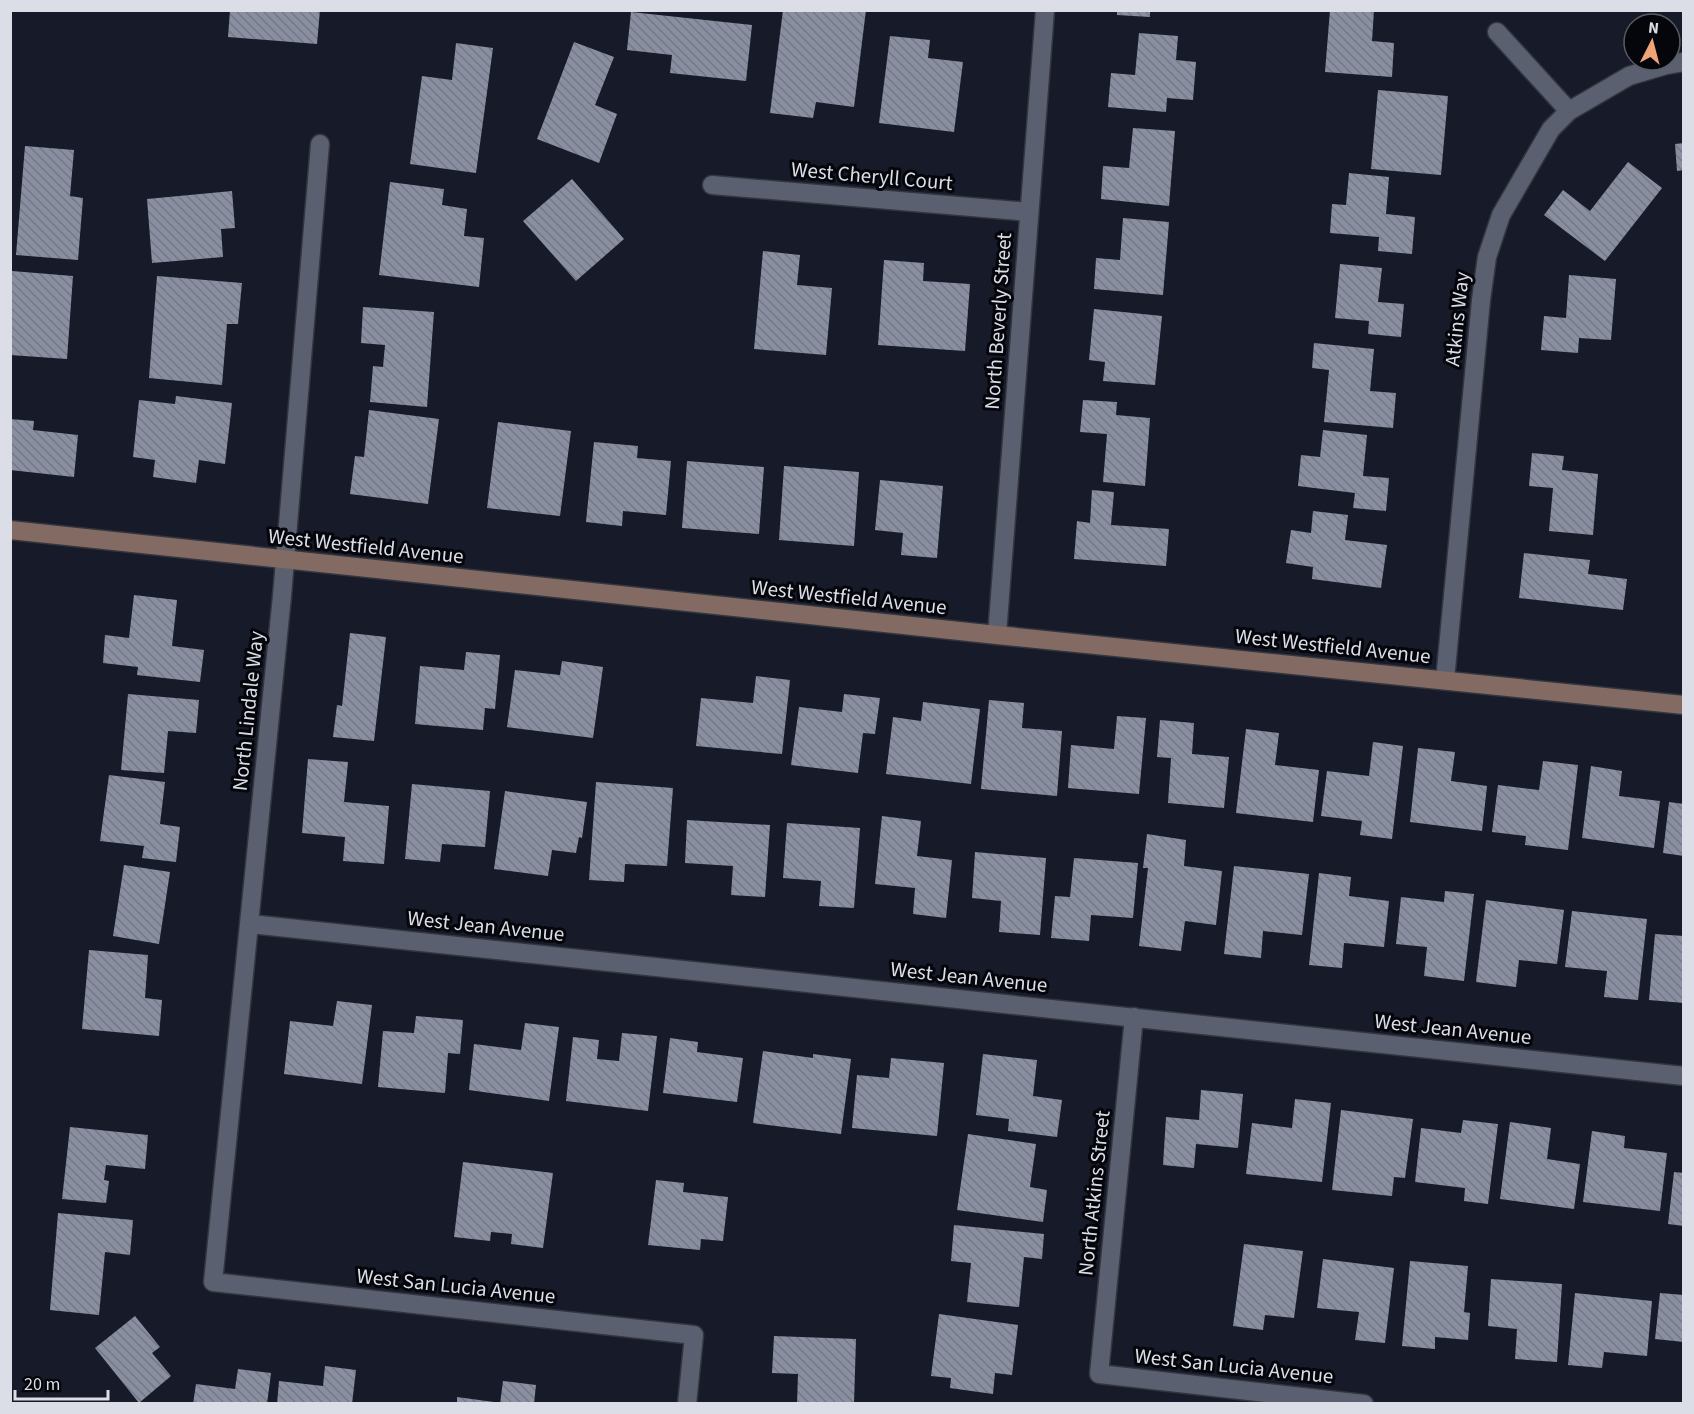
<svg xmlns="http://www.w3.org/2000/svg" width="1694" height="1414" viewBox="0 0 1694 1414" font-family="'Source Sans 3',sans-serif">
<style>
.building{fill:url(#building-back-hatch)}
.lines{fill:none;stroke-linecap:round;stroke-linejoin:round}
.street-casing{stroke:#33353f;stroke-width:21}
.secondary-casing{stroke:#33353f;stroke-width:21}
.street{stroke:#5b6070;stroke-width:18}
.secondary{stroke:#836a62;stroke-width:18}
.labels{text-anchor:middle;stroke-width:6;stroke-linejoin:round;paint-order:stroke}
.street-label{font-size:21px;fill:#dbdee7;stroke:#05060b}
</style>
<defs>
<pattern id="building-back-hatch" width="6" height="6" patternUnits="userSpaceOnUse" patternTransform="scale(1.5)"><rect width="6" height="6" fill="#898ea0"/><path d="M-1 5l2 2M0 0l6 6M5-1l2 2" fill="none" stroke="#747885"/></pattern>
</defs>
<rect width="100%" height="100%" fill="#171a28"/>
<path class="building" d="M230,10H320L317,44L228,37Z
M783,10H866L854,107L816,102L813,118L770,113Z
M1117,10H1150V17L1117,15Z
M1330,10H1374L1372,41L1394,43L1392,77L1325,72Z
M631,12L752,25L746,81L670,73L672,55L627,50Z
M1139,33L1178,36L1176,60L1196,62L1193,100L1167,98L1166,112L1108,107L1111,73L1135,75Z
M890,36L930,40L928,58L963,62L954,132L879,123Z
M574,42L614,57L595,105L617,114L599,163L537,139Z
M456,43L493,48L476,173L410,164L422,76L452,80Z
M1378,90L1448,96L1441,175L1371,169Z
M1133,128L1175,131L1169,206L1101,199L1103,166L1129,168Z
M1684,143V170L1677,171L1675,144Z
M25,146L74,150L70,196L83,198L78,260L16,255Z
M1628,162L1662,188L1605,261L1544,215L1563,190L1590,211Z
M1349,173L1389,177L1386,214L1415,217L1412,254L1378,251L1379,237L1330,233L1332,204L1346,205Z
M572,179L624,239L576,281L523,221Z
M390,182L444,189L442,205L467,209L464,236L484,238L479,287L379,275Z
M232,191L235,228L221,229L223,257L152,263L147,199Z
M1123,218L1169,222L1163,295L1094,289L1096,258L1120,260Z
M763,251L800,255L797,285L832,288L826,355L754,349Z
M884,260L924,263L923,281L970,284L965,351L878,345Z
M1340,264L1382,268L1378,302L1404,304L1401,337L1368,334L1369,321L1335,318Z
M12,271L73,276L67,359L10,355Z
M1569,275L1616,279L1611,340L1579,338L1578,353L1541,350L1544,316L1566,318Z
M157,276L242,283L238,324H227L222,385L149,378Z
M363,307L434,312L427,407L370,402L373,366L383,367L385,345L361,343Z
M1094,309L1162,316L1155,385L1103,381L1105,362L1089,360Z
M1314,343L1374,349L1370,391L1396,393L1393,428L1324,422L1329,370L1312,368Z
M176,396L232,403L225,464L199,460L196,483L153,477L155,460L133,457L139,400L175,404Z
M1083,400L1117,402L1116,415L1150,418L1145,486L1103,482L1107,434L1080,432Z
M369,410L439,419L428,504L350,494L355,456L364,457Z
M10,419L34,421L33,430L78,435L74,477L10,470Z
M498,422L571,431L560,516L487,508Z
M1323,430L1367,435L1363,476L1389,478L1386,511L1353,508L1355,493L1298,486L1301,455L1320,457Z
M594,442L638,446L637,458L671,461L666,515L623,511L622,526L586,522Z
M1532,453L1564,456L1562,470L1598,474L1593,535L1549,531L1553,488L1529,486Z
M687,461L764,467L759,534L682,528Z
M784,466L859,472L854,546L779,540Z
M880,480L943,486L937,558L901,555L903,533L875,530Z
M1092,490L1114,492L1111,525L1169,529L1166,566L1074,559L1077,521L1090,523Z
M1313,511L1348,515L1345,540L1387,545L1381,588L1312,579L1313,567L1286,563L1291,530L1311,533Z
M1524,553L1590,560L1588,574L1627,579L1623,610L1519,598Z
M134,595L177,600L172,646L204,650L200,682L137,675L138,667L103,663L105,635L129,638Z
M350,633L386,637L374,741L333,737L337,705L342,706Z
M466,652L500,655L495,709L485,708L483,730L415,724L420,666L464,670Z
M562,661L603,667L593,738L507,727L515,670L560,675Z
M756,676L790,680L782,754L696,746L701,698L753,703Z
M128,694L199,700L196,733L168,731L164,773L121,770Z
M844,694L880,698L875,734L863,733L858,773L791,765L799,707L842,712Z
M989,700L1024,703L1022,728L1062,731L1057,796L981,789Z
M923,702L980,709L971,784L886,774L893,717L921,721Z
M1117,716L1146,718L1139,794L1068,788L1071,745L1114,749Z
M1160,720L1194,723L1192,754L1229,757L1224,808L1168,803L1171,758L1157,757Z
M1246,729L1279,733L1275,765L1319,770L1313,822L1236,813Z
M1373,742L1403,746L1392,839L1360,835L1362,821L1321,816L1327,771L1369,776Z
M1418,748L1455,752L1451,781L1487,786L1482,831L1410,822Z
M308,759L348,762L344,802L389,806L384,864L343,861L345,837L302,833Z
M1543,761L1578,765L1568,850L1525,845L1526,836L1492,832L1498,785L1539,790Z
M1591,766L1622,771L1619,796L1660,801L1654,848L1582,838Z
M109,775L165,782L160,824L180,827L176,862L142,858L144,846L100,841Z
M596,782L673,788L667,866L625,864L624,882L589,880Z
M412,784L490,791L485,847L442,844L440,862L405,859Z
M505,791L587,802L582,838L579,837L576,853L552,850L548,876L494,869Z
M1669,802L1684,804V856L1663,853Z
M882,816L921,821L917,856L952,860L946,918L913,914L915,888L875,884Z
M687,820L770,825L765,897L731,895L733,866L685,863Z
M787,823L860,828L854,908L819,906L821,881L783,878Z
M1147,834L1186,840L1184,866L1222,871L1216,925L1185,921L1181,951L1139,946L1148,868H1143Z
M975,852L1046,858L1040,935L999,932L1001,901L972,898Z
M1074,858L1138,863L1133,918L1091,915L1089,941L1051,938L1055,896L1070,897Z
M124,865L170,872L159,944L113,936Z
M1234,866L1309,874L1302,935L1263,931L1261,958L1224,954Z
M1319,873L1351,877L1349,896L1389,901L1384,947L1344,943L1342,968L1309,965Z
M1445,891L1474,894L1464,981L1424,976L1427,947L1396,944L1401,897L1444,902Z
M1486,900L1564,910L1557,964L1519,960L1516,987L1476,982Z
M1572,911L1647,919L1638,1000L1604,997L1607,971L1565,967Z
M1655,934L1684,936V1003L1649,1000Z
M89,950L148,955L145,998L162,1000L159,1036L82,1029Z
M337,1001L372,1005L362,1084L284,1074L290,1021L333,1026Z
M416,1016L463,1020L460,1054L448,1053L445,1093L378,1087L383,1031L414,1033Z
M525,1023L559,1027L549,1101L469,1090L474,1044L521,1050Z
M622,1033L657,1036L648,1111L566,1101L573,1037L599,1040L597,1059L619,1061Z
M670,1038L698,1042L697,1052L743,1058L737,1102L663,1093Z
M763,1051L813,1058V1054L851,1059L841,1134L753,1123Z
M983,1054L1037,1060L1033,1096L1062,1100L1057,1137L1008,1131L1009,1119L976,1115Z
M891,1058L944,1063L937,1136L852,1128L857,1075L889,1078Z
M1201,1090L1243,1094L1238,1148L1196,1144L1194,1168L1163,1165L1166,1117L1199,1120Z
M1295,1099L1331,1103L1322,1182L1246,1174L1252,1123L1292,1128Z
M1341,1110L1413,1119L1405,1178L1394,1177L1392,1196L1332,1190Z
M1463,1120L1498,1124L1488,1204L1464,1201L1465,1188L1415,1182L1421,1128L1461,1133Z
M1510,1122L1551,1128L1547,1159L1580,1164L1574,1209L1500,1199Z
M70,1127L148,1135L145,1169L106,1165L104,1180L109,1181L106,1203L62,1199Z
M1592,1131L1625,1136L1624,1148L1667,1153L1660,1211L1583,1202Z
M968,1134L1036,1144L1030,1187L1047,1190L1043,1222L957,1210Z
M463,1162L553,1173L543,1248L511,1244L512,1234L491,1232L490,1241L454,1237Z
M1674,1172L1684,1173V1226L1668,1224Z
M656,1180L684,1183L683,1192L728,1197L723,1241L701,1239L700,1250L648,1245Z
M58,1213L133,1220L130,1255L105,1252L99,1315L50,1310Z
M954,1225L1044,1234L1042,1259L1024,1257L1019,1307L967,1302L971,1263L951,1261Z
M1244,1244L1303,1251L1294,1318L1265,1315L1263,1330L1233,1326Z
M1323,1259L1394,1268L1385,1343L1355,1340L1359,1312L1317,1308Z
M1410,1261L1468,1266L1464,1312L1470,1313L1468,1340L1435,1337V1349L1402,1346Z
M1491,1279L1562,1284L1557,1362L1515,1359L1517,1329L1488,1326Z
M1575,1293L1652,1301L1647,1356L1604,1352L1602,1368L1568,1365Z
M1660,1293L1684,1295V1342L1655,1339Z
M939,1314L1018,1325L1012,1375L995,1373L993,1394L950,1388L951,1378L931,1376Z
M135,1316L160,1347L152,1353L171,1376L139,1403L95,1348Z
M774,1336L856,1339L854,1404H797L798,1374L772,1373Z
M325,1366L356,1370L352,1404H277L279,1381L323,1386Z
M238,1369L271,1373L267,1404H193L196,1384L235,1389Z
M503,1381L536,1385L534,1404H500Z
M457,1397L494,1402V1404H457Z"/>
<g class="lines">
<defs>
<path id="street" d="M1497,32L1569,111
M320,144L282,596L213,1282L694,1335L687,1404
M712,185L1029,212
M997,635L1045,10
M1445,680L1481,300L1487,257L1501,215L1551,129L1569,111L1629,76L1666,65L1684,62
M250,924L1684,1076
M1134,1017L1099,1374L1364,1404"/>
<path id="secondary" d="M10,530L997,635L1684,705"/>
</defs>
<use href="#street" class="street-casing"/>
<use href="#secondary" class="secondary-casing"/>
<use href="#street" class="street"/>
<use href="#secondary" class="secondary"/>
</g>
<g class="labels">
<g class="street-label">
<text transform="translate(872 176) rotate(5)" y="7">West Cheryll Court</text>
<text transform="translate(1457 319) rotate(-84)" y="7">Atkins Way</text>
<text transform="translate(998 321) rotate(-86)" y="7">North Beverly Street</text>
<text transform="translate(366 546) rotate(6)" y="7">West Westfield Avenue</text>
<text transform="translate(849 597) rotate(6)" y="7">West Westfield Avenue</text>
<text transform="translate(1333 646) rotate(6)" y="7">West Westfield Avenue</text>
<text transform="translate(248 711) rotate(-84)" y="7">North Lindale Way</text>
<text transform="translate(486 926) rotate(6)" y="7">West Jean Avenue</text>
<text transform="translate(969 977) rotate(6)" y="7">West Jean Avenue</text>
<text transform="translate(1453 1029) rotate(6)" y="7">West Jean Avenue</text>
<text transform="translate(1094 1193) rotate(-84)" y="7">North Atkins Street</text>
<text transform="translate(456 1286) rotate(6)" y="7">West San Lucia Avenue</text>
<text transform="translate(1234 1366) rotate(6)" y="7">West San Lucia Avenue</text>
</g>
</g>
<rect width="1694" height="1414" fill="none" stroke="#dbdee7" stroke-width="24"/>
<g transform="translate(1652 42) rotate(6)"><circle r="28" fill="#05060b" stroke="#5b5c63" stroke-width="1.5"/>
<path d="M0-4.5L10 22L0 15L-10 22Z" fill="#efa377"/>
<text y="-9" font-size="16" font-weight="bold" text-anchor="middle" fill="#dbdee7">N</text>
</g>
<path d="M15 1390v9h93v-9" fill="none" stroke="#dbdee7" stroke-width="3"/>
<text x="24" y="1390" font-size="18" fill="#dbdee7" stroke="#05060b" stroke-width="4.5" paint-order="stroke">20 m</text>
</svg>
